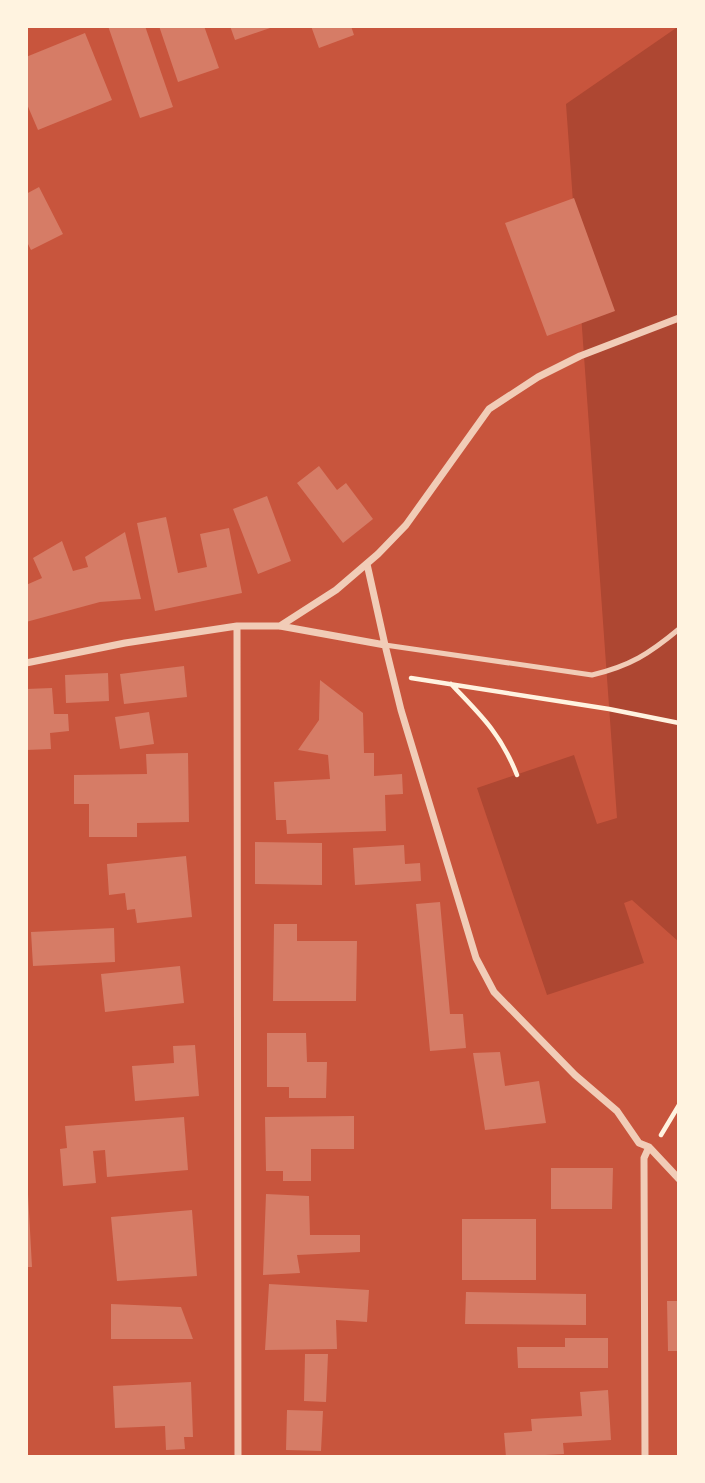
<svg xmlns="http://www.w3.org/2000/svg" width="705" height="1483" viewBox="0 0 705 1483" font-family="Raleway,sans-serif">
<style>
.green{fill:#ae4732}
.building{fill:#d67c66}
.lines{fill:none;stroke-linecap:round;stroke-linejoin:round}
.path{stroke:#fff3e0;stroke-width:4.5}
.service{stroke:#f1ccb7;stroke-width:5}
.minor{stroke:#f1ccb7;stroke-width:7}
</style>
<rect width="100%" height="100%" fill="#c8553d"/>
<path class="green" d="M679,26V942L632,900L624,903L644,963L547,995L477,788L574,755L597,824L617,818L566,104Z"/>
<path class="building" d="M108,26H145L173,107L140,118Z
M159,26H204L219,68L178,82Z
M230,26H273V27L235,40Z
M311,26H351L354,35L319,48Z
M85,33L112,100L38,130L26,102V57Z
M39,187L63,234L31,250L26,240V194Z
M574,198L615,311L547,336L505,223Z
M319,466L337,490L346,483L373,519L343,543L297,483Z
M267,496L291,561L258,574L233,509Z
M166,517L178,573L207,567L200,534L229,528L242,593L155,611L137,523Z
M125,532L141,599L100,602L26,622V585L42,578L33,558L62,541L73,571L88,567L85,557Z
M184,666L187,697L124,704L120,674Z
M108,673L109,701L66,703L65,675Z
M320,680L363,713L364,753H374V776L402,774L403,794L385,795L386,831L287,834L286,820H276L274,782L330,779L328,755L298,750L319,720Z
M52,688L54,714H68L69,731L50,733L51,749L26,750V689Z
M149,712L154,744L120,749L115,717Z
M188,753L189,822L137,823V837H89V804H74V775L147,774L146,754Z
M255,842L322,843V885L255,884Z
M404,845L405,864L420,863L421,881L355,885L353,848Z
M186,856L192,917L137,923L135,909L127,910L125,893L109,895L107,864Z
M440,902L450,1014H463L466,1048L430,1051L416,904Z
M274,924H297V941H357L356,1001H273Z
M114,928L115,962L33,966L31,932Z
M180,966L184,1003L105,1012L101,974Z
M267,1033H306L307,1062H327L326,1098H289V1087H267Z
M195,1045L199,1096L135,1101L132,1066L174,1063L173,1046Z
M500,1052L505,1086L539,1081L546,1123L485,1130L473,1053Z
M354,1116V1149H311V1181H283V1171H266L265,1117Z
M184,1117L188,1170L107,1177L105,1150L93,1151L96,1183L63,1186L60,1149L67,1148L65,1126Z
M551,1168H613L612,1209H551Z
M26,1194H28L32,1267H26Z
M266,1194L309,1196L310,1235H360V1252L297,1255L300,1273L263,1275Z
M192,1210L197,1276L117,1281L111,1217Z
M462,1219H536V1280H462Z
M269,1284L369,1290L367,1322L336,1320L337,1349L265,1350Z
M466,1292L586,1294V1325L465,1324Z
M667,1301H679V1351H668Z
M111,1304L181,1307L193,1339H111Z
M565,1338H608V1368H518L517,1347H565Z
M305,1354H328L326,1402L304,1401Z
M191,1382L193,1437H184L185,1449L166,1450L165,1426L115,1428L113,1386Z
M608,1390L611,1440L563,1443L564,1454L506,1457L504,1433L532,1431L531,1419L582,1416L580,1392Z
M287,1410L323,1411L321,1451L286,1450Z"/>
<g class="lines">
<path class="path" d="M411,678L609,709L679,723
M451,684C481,715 501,734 517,775
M661,1135L679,1105"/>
<path class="service" d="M385,645L592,675C630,666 649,654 679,629"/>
<path class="minor" d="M367,564L385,645
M237,626L238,1457
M280,626L336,590L378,554L406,525L489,409L538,377L580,356L679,318
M26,663L125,643L237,626H280L385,645L401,710L476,958L494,992L575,1075L617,1111L639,1143L649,1147L679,1179
M645,1457L644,1158L649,1147"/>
</g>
<rect width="705" height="1483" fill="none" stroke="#fff3e0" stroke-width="56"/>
</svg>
